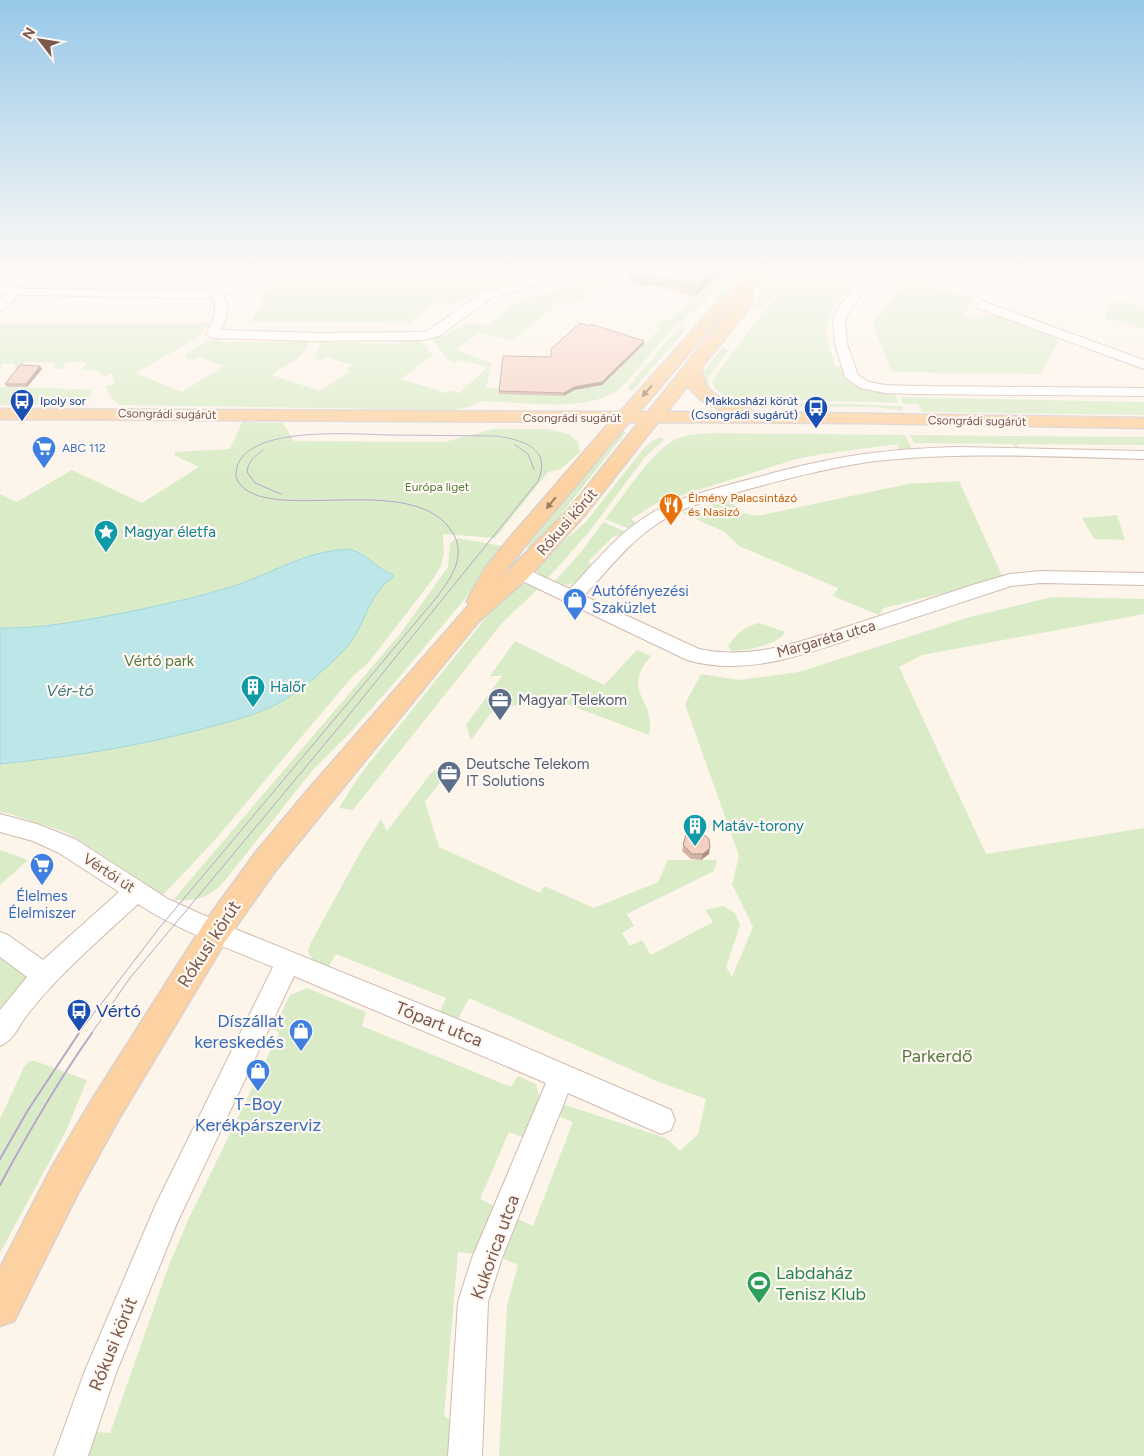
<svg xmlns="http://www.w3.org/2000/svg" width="1144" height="1456" viewBox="0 0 1144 1456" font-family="Figtree,sans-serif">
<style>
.green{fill:#daecc7}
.water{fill:#bde6e8;stroke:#a3d7db}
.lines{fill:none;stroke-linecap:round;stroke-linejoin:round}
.minor-casing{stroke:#d1baae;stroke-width:2}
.major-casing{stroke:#dad0cd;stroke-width:3}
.minor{fill:#fff;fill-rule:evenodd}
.major{fill:#fcd2a2;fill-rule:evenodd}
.tram-far1{stroke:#b6a7c9;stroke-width:1}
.tram{stroke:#b6a7c9;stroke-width:2}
.wall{fill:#d2b3a6}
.shaded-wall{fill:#ab9287}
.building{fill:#f4d0c1;stroke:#ab9287}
.oneway{fill:#a17d66}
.labels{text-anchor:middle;stroke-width:4.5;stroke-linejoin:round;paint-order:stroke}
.far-transit-label{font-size:12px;fill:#164399;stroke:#fff8f2;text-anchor:start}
.far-street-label{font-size:12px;fill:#7a584c;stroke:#fff8f2}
.far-shop-label{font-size:12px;fill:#366cbe;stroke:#fff8f2;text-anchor:start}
.far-park-label{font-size:12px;fill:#577a40;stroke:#fff8f2}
.far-food-label{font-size:12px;fill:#c56008;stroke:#fff8f2;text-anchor:start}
.street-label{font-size:15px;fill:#7a584c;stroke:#fff8f2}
.culture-label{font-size:15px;fill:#0d838f;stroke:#fff8f2;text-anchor:start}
.shop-label{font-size:15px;fill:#366cbe;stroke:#fff8f2;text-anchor:start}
.park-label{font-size:15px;fill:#577a40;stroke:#fff8f2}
.service-label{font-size:15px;fill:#4e5e75;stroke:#fff8f2;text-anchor:start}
.water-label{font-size:16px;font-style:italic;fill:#3e7a7e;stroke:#fff8f2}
.near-street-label{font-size:18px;fill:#7a584c;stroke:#fff8f2}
.near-transit-label{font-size:18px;fill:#164399;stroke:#fff8f2;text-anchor:start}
.near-shop-label{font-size:18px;fill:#366cbe;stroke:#fff8f2;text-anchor:end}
.near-park-label{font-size:18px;fill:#577a40;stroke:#fff8f2}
.near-leisure-label{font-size:18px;fill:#27864d;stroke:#fff8f2;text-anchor:start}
</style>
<rect width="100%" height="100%" fill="#fdf4ea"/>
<path class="green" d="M16,269H91L84,277H35Z
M131,269H222L206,278L125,277Z
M304,269H358L408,284L429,271L424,269H551L539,275L488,288L452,305L440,301L409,323L251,322L267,291Z
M594,269H620L605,283H602L589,293L585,292L580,296L587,298C579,305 568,303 558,303L512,341L480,332L456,350L492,363L486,388L574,390L602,385L660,329L656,327L665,319L669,321L690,301L687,298L690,295L696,296L723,269H734L708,299L673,328L622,387C590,414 522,402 481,401L469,407L452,410L119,405L111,398L106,386L115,384L112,374L103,377L99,371L82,369L87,362H67L61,369H52L56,363L25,362L20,369H16L14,364H1L2,369H0V323H209L199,337L136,373L182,392L224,366L198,357L192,360L187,358V353L210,340L222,338L221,342H294L296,339H305L309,341C307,358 284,365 272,375L320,391L350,371L347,369L352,365L325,357L320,360L315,358L321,342L334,339V343L400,344L402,340C420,339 421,341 433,355L401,379L447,393L450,390L459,393L488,367L460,360L455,363L448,360L433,340L434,337L440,333L446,335L465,323L488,325L521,300L572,286Z
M739,269H747L718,302L715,303L713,300Z
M777,269H791L764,307L760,309L751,310L763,289Z
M796,269H855L862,271L829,313L826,335L835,366H843C844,371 846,378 849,381C860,392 881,393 895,394L898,403L738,398C727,396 717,394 712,383L715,376Z
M906,281L974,298L963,315L976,318C997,306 1037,331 1059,340L1041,374L892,372L872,324Z
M1118,301L1144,307V328L1105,318L1111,302Z
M681,325L685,328V331L632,391L629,390L628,387Z
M722,347L729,350L708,378L709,392L700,377Z
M0,387L78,389L90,390L91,393L90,397L76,405H0Z
M717,397L746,403L854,404L902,406L903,411L874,407L743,406L732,404Z
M900,397L1144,402V415L922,412L918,404H903Z
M242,422L283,423L294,441L444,442L494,429H547L569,434L578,442L580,452L561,469L548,472L495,538L443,534L444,553L441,566L433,579L369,662L352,677L213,842L163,895L68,833L7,813L0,812V494L17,502L72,470L142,503L199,467L174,455L175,452L230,449Z
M621,432H626L533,550L527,547Z
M713,433L905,435L912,449L899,450L897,444L823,454L796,459L657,503L631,519L638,524L632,530L605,519C623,497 648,457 671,442C683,434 699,434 713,433Z
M910,435L1144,437V445L1017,444L1020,449H1016L1013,444L914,443Z
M661,437L664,440L645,457L589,532L547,579L540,575L536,570L539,562L585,523L644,448L652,441Z
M959,481L1003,578L884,608L879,615L833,596L838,588L739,546L725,532L682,513L729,500L743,513L757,516L908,484Z
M1117,515L1125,540L1094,539L1082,518Z
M603,522L629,533L623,538L615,535L588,562L596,566C582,579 573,590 554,582L581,552Z
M458,538L502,546L469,594L395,682L345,738L312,771L223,883C208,898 195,902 173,900L400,634L448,567L450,543Z
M529,583L540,587L502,623L353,810L339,808L359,776L493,609L513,587Z
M1052,597L1144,599V614L922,655L899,667L986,854L1144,828V1456H499L507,1306L518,1265L500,1257L515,1218L533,1226L573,1122L556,1115L562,1104L666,1138L680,1151L698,1134L706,1099L659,1082L469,998L458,1019L440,1012L446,998L336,954L328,968L314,962L308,952L310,944L362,849L381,819L387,831L431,773L442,766L450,769L425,802L439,847L540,893L544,886L594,908L658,882L668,860H717L714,871L627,914L634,926L622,933L630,946L642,940L651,955L713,922L705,910L724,906L735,913L740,925L726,967L732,977L753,927L732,884L739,856L685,704L701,674L739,680L799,672L970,617Z
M759,623L785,632C779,645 745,651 732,651L728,646C737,633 744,627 759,623Z
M515,641L604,685L637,650L651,656C619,693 657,698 649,735L545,696L491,713L471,740L466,725L502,676H490Z
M0,850L28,860L0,885Z
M0,955L31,979L0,1019Z
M307,988L366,1012L362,1026L511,1087L518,1076L536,1084L540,1100L525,1138L509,1132L480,1199L496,1207L476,1254L458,1252L444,1416L452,1421L450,1456H88L96,1432L110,1433L169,1265L189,1218L279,1033L273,1029L290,995Z
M30,1061H35L87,1080L66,1131L0,1253V1119L24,1067Z"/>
<path class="water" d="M349,549C369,554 374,568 392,574L393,577C368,596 367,619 350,643C340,656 316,677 303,687C274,711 237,720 202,729C135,747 69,757 0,764V628C43,629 85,620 128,612C161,605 195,598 227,588C272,575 299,552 349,549Z"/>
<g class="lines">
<defs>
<path id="minor" d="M254,269H269L231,292L223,294C230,308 228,317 220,330L317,333L423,332L429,330L483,292L546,276L556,269H570L554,280L491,298L439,336L424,340L317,341L212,338L206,334C213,321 219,311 212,296L205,298L19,295L4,309L0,310V299L6,293H0V285L31,289L205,290L223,286Z
M869,269H881L853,306L845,319L847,344L858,375L869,382L885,385L917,386L1144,388V396L917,394L885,393L860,388L845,377L835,344L833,319L843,302Z
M1013,269H1079L1144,277V285L1097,277L1019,272Z
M982,301L1144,360V369L978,308L976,305Z
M956,447L1144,451V459C1055,457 964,451 875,461C832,467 790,478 749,489C718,498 684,505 657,524C628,543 607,571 584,596L699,649C753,661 807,640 858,623C908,607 959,588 1010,574L1040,571L1144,573V585L1040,583L1011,586C968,600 924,615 880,629C819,649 752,679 687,660L514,577L511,573L514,569L520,567L526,569L570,589C594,564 617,534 647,516C673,499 703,492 732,484C773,473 815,461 858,455C891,450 923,448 956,447Z
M0,814L37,824L75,839L168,899L223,924L504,1038L671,1110L675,1120L671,1130L661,1134L568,1093L502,1258L488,1302L482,1456H448L458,1302L472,1258L546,1083L294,976L177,1223L116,1373L88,1456H54L84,1373L156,1204L273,967C228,948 179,931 138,904C99,940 59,974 27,1015C18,1027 14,1040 0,1046V1010L27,977L0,957V932L8,935L43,960L119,892L59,853L33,841L0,832Z"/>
<path id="major" d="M753,269H768L753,288V298L748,309L702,367C701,396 726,400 749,408L752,412L1144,418V428L860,423L658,422L584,516L528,578L478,622L276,870L225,942L117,1122L78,1193L14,1321L0,1326V1268L52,1167L93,1098L205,922L256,852L307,791L469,605L467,601L484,570L507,541L610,422L0,419V409L620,412L717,303L741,284ZM735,303L648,412H639L727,309ZM687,386L702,401L725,412H667ZM629,422H639L570,508L502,577L521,551Z"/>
</defs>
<use href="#minor" class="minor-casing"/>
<use href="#major" class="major-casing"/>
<use href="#minor" class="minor"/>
<use href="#major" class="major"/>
<path class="tram-far1" d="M515,445L528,454L534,469
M263,450C255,456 248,461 247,472L255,483L281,494
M78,1034L160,927L437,597C450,579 466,558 454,535C417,465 256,531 236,477C233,422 359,435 392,435C427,435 461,436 496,436C523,440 552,448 538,481L344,721L130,978L91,1034"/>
<path class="tram" d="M0,1159L28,1110L79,1033
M0,1185C28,1133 58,1081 92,1033"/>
</g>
<path class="wall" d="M724,269L696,296L649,284L646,287L629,282L630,274Z
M644,341V344L602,385L574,390L564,396L499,394V391L551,357Z
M40,366L42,369L27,387H7L5,384Z
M686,835L709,854L701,860L691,859L682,851Z"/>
<path class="shaded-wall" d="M716,269H724L696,296L697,287Z
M650,275L649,284L646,287L647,278Z
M644,341V344L602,385L574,390L564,396V393Z
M40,366L42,369L27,387L26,384Z
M710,848L709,854L701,860L703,854Z"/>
<path class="building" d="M635,269H716L697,287L650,275L647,278L630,274Z
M580,323L589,326L591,324L644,341L602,382L574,387L564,393L499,391L503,356L551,357V349Z
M20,365L40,366L26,384H5Z
M691,832H701L709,839L710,848L703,854H692L683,845L686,835Z"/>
<defs><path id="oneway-solid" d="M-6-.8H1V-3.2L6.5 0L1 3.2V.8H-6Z" transform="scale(1.25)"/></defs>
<g class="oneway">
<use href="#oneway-solid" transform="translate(647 391) rotate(131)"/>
<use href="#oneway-solid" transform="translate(551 503) rotate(130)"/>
</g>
<linearGradient id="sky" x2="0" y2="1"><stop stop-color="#97c8e8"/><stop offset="0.57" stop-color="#fefaf6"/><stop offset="1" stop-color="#fefaf6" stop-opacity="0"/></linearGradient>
<rect width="1144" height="473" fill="url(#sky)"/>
<defs>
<symbol id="bus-pin" viewBox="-11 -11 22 30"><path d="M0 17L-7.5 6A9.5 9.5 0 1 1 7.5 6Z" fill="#1a4fb4" stroke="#fff8f2"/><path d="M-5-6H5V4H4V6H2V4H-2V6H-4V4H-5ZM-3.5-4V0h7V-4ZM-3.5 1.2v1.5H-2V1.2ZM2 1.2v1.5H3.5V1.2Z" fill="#fff"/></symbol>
<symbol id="supermarket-pin" viewBox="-11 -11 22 30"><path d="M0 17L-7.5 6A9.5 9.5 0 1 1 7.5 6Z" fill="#3f7fe0" stroke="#fff8f2"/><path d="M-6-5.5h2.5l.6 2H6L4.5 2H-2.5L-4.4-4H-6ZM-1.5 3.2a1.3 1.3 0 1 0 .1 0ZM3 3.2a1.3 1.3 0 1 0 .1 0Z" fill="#fff"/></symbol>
<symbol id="restaurant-pin" viewBox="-11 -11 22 30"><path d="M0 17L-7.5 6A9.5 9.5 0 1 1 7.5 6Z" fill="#e8710a" stroke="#fff8f2"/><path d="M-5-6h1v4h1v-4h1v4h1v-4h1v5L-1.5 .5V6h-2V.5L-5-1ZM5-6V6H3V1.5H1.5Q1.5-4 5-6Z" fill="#fff"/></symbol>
<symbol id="sight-pin" viewBox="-11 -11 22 30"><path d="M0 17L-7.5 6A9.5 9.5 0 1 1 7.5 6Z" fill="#0f9aa8" stroke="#fff8f2"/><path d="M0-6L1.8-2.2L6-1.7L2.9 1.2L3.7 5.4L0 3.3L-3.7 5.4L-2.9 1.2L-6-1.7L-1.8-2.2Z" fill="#fff"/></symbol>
<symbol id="shop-pin" viewBox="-11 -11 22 30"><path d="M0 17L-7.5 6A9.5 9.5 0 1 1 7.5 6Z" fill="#3f7fe0" stroke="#fff8f2"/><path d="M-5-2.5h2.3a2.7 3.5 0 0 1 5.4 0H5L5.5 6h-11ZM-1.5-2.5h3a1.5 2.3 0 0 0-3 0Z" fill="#fff"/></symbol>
<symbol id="building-pin" viewBox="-11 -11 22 30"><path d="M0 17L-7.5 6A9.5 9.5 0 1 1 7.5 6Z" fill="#0f9aa8" stroke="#fff8f2"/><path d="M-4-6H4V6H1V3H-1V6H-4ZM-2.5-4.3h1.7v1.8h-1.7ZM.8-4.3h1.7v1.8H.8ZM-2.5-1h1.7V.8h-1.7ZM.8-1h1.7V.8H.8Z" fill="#fff"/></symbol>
<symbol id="office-pin" viewBox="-11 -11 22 30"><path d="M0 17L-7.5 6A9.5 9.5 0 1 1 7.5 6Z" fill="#5c6f8a" stroke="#fff8f2"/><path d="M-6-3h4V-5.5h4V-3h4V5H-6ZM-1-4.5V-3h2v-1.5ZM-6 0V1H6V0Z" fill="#fff"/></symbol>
<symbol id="stadium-pin" viewBox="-11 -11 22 30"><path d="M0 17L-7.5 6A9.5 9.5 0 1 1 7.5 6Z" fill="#2e9e5b" stroke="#fff8f2"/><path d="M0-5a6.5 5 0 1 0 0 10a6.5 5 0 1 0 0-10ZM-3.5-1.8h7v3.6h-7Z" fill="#fff"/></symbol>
</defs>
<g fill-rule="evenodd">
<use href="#bus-pin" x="8" y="387" width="28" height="38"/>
<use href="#bus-pin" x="802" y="394" width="28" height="38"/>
<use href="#supermarket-pin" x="30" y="434" width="28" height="38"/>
<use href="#restaurant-pin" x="657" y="491" width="28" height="38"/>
<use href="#sight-pin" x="92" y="518" width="28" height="38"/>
<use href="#shop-pin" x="561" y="586" width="28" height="38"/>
<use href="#building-pin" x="239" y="673" width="28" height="38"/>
<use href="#office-pin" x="486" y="686" width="28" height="38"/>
<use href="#office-pin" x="435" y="759" width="28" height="38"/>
<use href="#building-pin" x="681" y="812" width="28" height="38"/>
<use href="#supermarket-pin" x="28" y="851" width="28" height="38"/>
<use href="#bus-pin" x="65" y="997" width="28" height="38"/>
<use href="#shop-pin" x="287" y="1017" width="28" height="38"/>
<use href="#shop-pin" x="244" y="1057" width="28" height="38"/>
<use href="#stadium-pin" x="745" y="1269" width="28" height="38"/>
</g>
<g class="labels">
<g class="far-transit-label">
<text x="40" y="405">Ipoly sor</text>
<text x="798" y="405" text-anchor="end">Makkosházi körút<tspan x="798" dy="14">(Csongrádi sugárút)</tspan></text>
</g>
<g class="far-street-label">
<text transform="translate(167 414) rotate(1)" y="4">Csongrádi sugárút</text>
<text x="572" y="422">Csongrádi sugárút</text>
<text transform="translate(977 421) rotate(1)" y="4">Csongrádi sugárút</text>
</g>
<g class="far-shop-label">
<text x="62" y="452">ABC 112</text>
</g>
<g class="far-park-label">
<text x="437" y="491">Európa liget</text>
</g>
<g class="far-food-label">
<text x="688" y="502">Élmény Palacsintázó<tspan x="688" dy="14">és Nasizó</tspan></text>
</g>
<g class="street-label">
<text transform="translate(567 522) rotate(-49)" y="5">Rókusi körút</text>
<text transform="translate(826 639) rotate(-16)" y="5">Margaréta utca</text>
<text transform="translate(109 873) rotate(33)" y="5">Vértói út</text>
</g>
<g class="culture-label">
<text x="124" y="537">Magyar életfa</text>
<text x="270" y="692">Halőr</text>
<text x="712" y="831">Matáv-torony</text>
</g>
<g class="shop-label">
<text x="592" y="596">Autófényezési<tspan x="592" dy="17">Szaküzlet</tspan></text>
<text x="42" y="901" text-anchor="middle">Élelmes<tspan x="42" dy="17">Élelmiszer</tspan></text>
</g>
<g class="park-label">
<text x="159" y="666">Vértó park</text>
</g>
<g class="service-label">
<text x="518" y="705">Magyar Telekom</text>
<text x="466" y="769">Deutsche Telekom<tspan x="466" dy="17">IT Solutions</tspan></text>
</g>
<g class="water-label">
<text x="70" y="696">Vér-tó</text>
</g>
<g class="near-street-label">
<text transform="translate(209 944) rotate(-57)" y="6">Rókusi körút</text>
<text transform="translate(439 1024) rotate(22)" y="6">Tópart utca</text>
<text transform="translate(495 1247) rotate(-70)" y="6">Kukorica utca</text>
<text transform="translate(113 1344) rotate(-68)" y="6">Rókusi körút</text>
</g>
<g class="near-transit-label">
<text x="96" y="1017">Vértó</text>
</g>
<g class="near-shop-label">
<text x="284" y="1027">Díszállat<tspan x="284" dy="21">kereskedés</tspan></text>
<text x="258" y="1110" text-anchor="middle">T-Boy<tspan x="258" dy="21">Kerékpárszerviz</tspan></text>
</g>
<g class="near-park-label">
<text x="937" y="1062">Parkerdő</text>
</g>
<g class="near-leisure-label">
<text x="776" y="1279">Labdaház<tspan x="776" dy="21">Tenisz Klub</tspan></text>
</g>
</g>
<g transform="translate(40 40) rotate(301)" stroke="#fff8f2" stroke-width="4" paint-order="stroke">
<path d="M0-4L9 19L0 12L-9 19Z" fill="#7a584c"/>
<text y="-8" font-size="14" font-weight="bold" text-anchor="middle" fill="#7a584c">N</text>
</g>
</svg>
